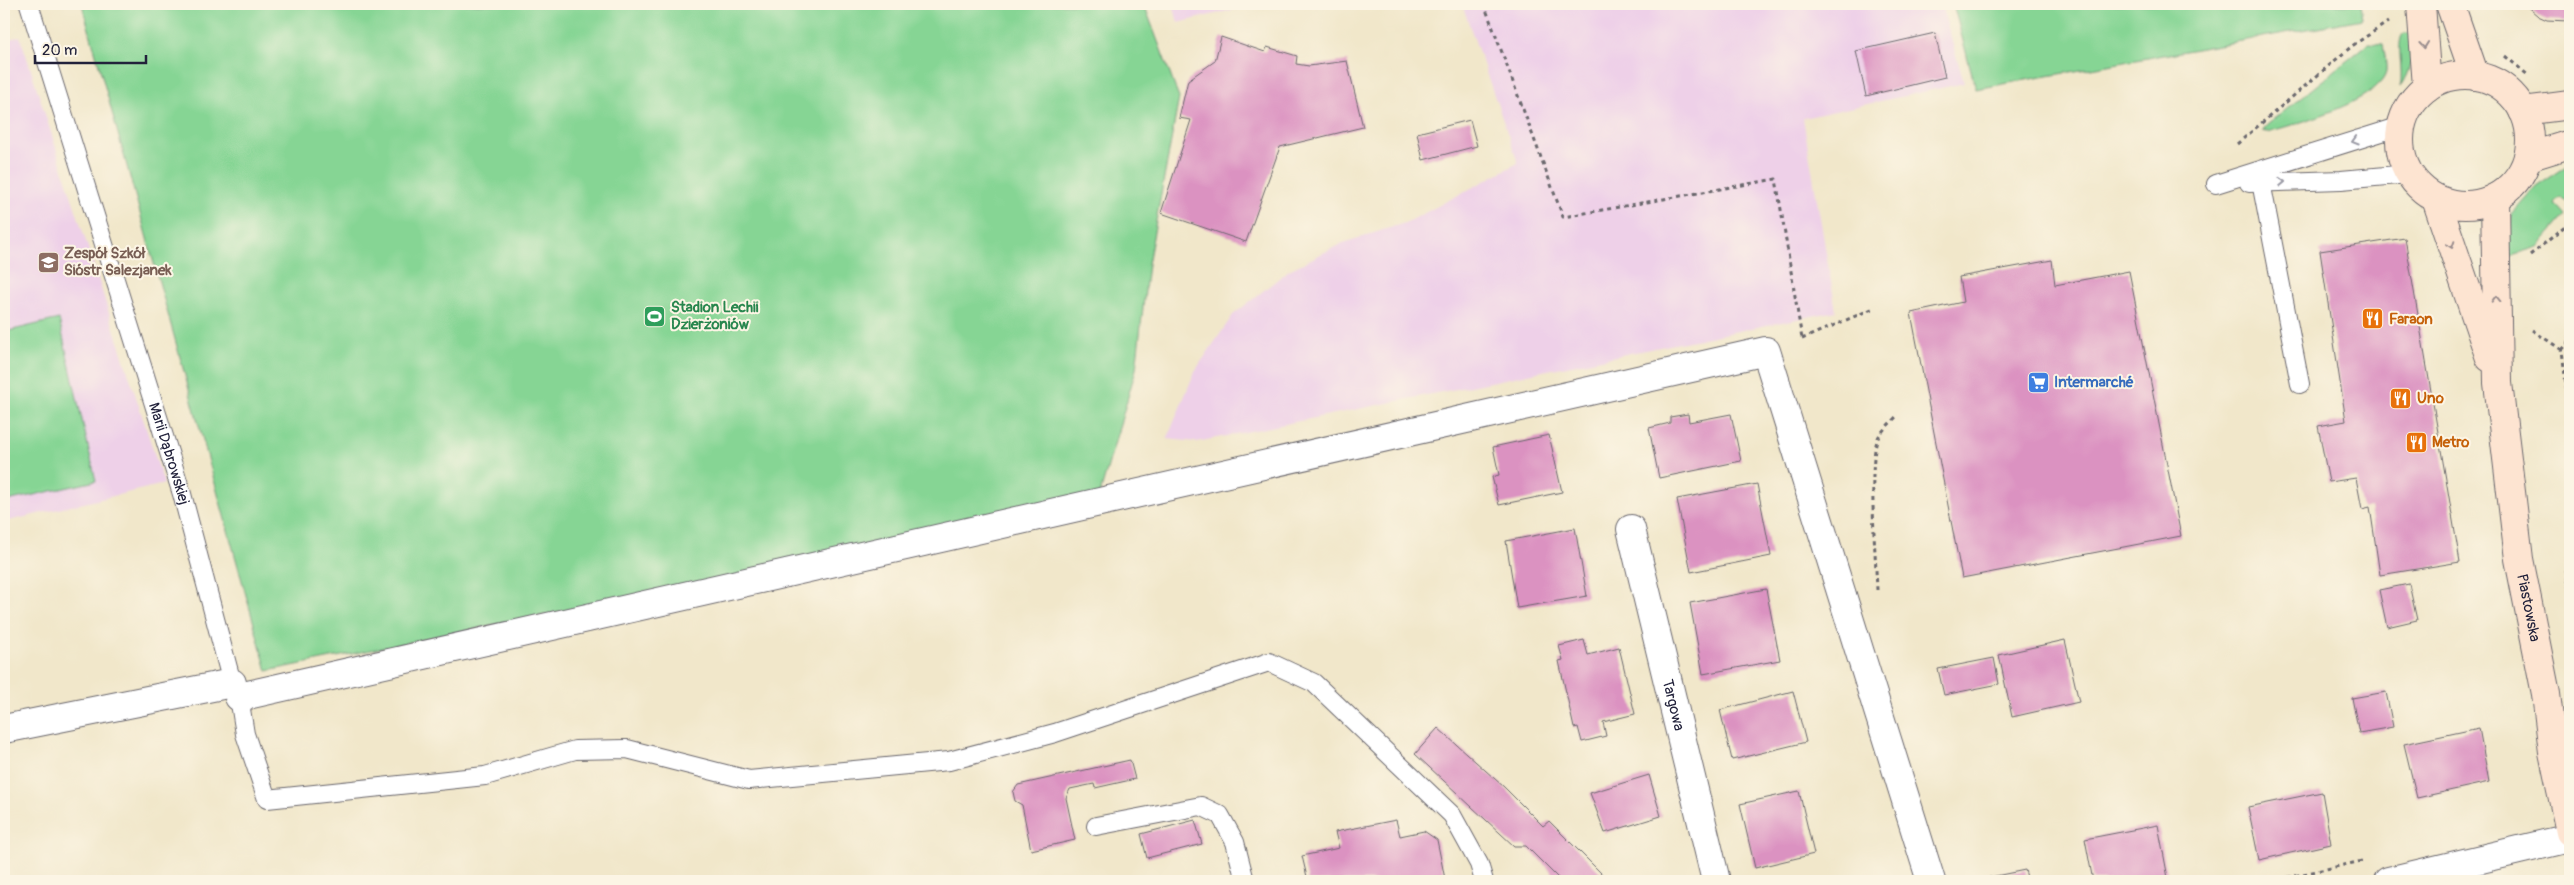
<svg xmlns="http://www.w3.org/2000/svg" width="2574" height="885" viewBox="0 0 2574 885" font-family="Pangolin,sans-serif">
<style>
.built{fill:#eed0e8}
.green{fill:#86d594;stroke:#547c68}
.building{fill:#db92c1}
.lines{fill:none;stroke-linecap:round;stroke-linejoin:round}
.lane-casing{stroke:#6a676d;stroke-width:20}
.street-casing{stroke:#6a676d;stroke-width:30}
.secondary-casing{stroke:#6a676d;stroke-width:30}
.path{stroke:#6a676d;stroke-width:3;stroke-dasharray:4 4;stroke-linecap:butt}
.lane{stroke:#fff;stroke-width:18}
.street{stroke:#fff;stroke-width:28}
.secondary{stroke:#fde4d1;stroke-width:28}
.oneway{stroke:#9a8d8e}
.oneway2{stroke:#9c9ca7}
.labels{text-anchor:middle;stroke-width:4;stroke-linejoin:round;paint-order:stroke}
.education-label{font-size:15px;font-weight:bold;fill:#785e54;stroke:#fcf5e5;text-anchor:start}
.leisure-label{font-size:15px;font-weight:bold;fill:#27864d;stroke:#fcf5e5;text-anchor:start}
.food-label{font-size:15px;font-weight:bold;fill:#c56008;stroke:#fcf5e5;text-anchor:start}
.shop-label{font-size:15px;font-weight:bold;fill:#366cbe;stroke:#fcf5e5;text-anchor:start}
.street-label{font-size:15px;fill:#22223b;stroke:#fcf5e5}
</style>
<rect width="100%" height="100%" fill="#fcf5e5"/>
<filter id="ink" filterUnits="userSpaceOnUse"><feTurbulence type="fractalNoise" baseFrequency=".02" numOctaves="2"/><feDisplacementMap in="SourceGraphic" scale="10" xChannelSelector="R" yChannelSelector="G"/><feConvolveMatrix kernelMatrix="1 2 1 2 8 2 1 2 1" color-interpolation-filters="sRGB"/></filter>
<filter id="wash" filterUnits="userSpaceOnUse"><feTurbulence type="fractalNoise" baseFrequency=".0096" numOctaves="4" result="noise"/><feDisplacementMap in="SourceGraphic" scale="20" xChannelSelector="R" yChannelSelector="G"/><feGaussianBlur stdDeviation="1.12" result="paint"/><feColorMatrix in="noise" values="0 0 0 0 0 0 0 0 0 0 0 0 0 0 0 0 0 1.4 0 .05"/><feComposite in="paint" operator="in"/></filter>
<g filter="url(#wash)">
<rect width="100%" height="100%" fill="#f1e7ca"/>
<path class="built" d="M1173,4H1256L1178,23Z
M1462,4H1941L1964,83L1803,118L1836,311L1197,442L1167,439L1195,371L1233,315L1289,270L1343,243L1408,222L1518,163Z
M20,36L164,484L4,522V41Z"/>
<path class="green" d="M82,4H1144L1179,98L1148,264L1136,369L1097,504L267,671Z
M1953,4H2360L2362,19L1976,89Z
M2404,33H2413C2414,54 2411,69 2400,87C2404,72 2395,40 2404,33Z
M2369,43L2383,44C2384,52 2387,64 2386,72C2380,101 2293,125 2267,132L2263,131L2267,125Z
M2570,164V206L2561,197L2555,203L2566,215L2538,247L2508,256L2506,250L2512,214L2536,187Z
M59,319L96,481L7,501L4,487V332Z"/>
<g id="blocks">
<path class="building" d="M2524,4H2570V25L2568,21L2547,20L2538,16Z
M1935,33L1945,77L1866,96L1856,51Z
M1221,37L1265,52L1267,47L1297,56L1296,64L1309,66L1347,61L1363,127L1280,147L1246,242L1161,213L1191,120L1179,118L1188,80L1215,61Z
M1470,120L1477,146L1423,160L1417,133Z
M2405,238L2460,562L2380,575L2370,507L2362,509L2356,478L2329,482L2318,426L2346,421L2320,251Z
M2052,260L2055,285L2129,271L2181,536L1962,578L1911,313L1963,302L1959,277Z
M1688,414L1689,422L1731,414L1741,461L1659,478L1649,428L1670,423V417Z
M1549,435L1562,492L1499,505L1492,477L1499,475L1493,447Z
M1757,484L1771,556L1691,572L1677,499Z
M1575,528L1587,596L1517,608L1506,541Z
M2409,584L2417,620L2387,627L2379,590Z
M1766,589L1780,660L1703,674L1690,603Z
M1584,640L1588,655L1619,647L1635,714L1603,722L1606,736L1582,742L1578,727L1574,728L1559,661L1563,660L1559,646Z
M2065,640L2079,702L2012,717L1999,655Z
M1994,658L1999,684L1944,695L1938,669Z
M1793,691L1806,742L1732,760L1720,710Z
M2386,692L2393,727L2359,733L2352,698Z
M1438,728L1504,787L1543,826L1549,821L1609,881H1561L1526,846H1514L1415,754Z
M2479,728L2489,782L2417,798L2404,744Z
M1130,760L1135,779L1095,788L1094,784L1070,789L1066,798L1075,840L1031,850L1022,805L1015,801L1013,792L1018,785Z
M1649,775L1661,816L1605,833L1590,793Z
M1799,791L1814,854L1755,868L1740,804Z
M2322,792L2331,844L2259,860L2248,807Z
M1195,820L1202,844L1147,858L1141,834Z
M1396,820L1400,836L1424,831L1437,840L1445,879L1444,881H1308L1302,856L1339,848L1335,832Z
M2158,825L2168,878L2155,881H2093L2085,839Z
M2025,870L2028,881H1981V879Z"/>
</g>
</g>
<g filter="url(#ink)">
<use href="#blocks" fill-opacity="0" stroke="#6a676d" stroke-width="1"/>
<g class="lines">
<defs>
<g id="lane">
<path id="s1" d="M29,4L182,494L232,683L239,697L245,734L267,799L485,776L575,750L627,749L749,780L949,761L1055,733L1269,662L1314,683L1452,815L1479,864L1484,881"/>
<path d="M2261,182L2300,384"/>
<path d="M2249,183L2341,180L2409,174"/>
<path d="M2216,184L2401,126"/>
<path d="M1096,826L1201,806L1220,815L1235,842L1245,881"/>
</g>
<g id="street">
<path id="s2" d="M1631,529L1716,881"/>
<path d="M239,697L1766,351L1931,881"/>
<path d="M4,729L232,683"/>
<path d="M2388,881L2570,838"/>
</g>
<g id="secondary">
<path d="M2421,4L2427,87"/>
<path d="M2450,4L2475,76"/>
<circle cx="2465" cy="140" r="65"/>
<path d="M2523,111L2570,105"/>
<path d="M2528,157L2570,144"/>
<path id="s3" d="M2495,198L2498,383L2519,559L2546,694L2553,752L2570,832"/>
<path d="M2436,199L2490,358"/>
</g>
</defs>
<use href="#lane" class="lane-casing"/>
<use href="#street" class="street-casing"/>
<use href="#secondary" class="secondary-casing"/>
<path class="path" d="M1484,4L1563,217L1776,179L1802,339
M2505,56L2529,76
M2237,144L2352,46L2388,22
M2530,255L2570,223
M2532,330L2562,350L2570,419
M1802,339L1874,308
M2562,350L2569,342L2570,326
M2570,563L2566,569L2570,598
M1877,590C1876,560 1867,457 1879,436C1884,429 1891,422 1897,416
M2272,881L2362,861"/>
<use href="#lane" class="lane"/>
<use href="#street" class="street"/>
<use href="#secondary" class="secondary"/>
</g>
<defs><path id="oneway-chevron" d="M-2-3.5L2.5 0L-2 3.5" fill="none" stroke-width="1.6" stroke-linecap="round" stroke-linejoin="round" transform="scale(1.25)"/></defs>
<g class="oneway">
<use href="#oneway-chevron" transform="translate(2424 45) rotate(84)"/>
<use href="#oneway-chevron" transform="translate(2451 245) rotate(71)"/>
<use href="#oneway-chevron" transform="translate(2496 299) rotate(-91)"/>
</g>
<g class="oneway2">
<use href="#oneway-chevron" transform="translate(2355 141) rotate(163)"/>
<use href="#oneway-chevron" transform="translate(2282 182) rotate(-2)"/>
</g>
</g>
<defs>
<symbol id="school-square" viewBox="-11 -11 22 22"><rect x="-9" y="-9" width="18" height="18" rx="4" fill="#8d6e63" stroke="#fcf5e5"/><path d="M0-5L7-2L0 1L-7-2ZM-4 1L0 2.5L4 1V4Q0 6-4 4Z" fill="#fff"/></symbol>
<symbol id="stadium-square" viewBox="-11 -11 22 22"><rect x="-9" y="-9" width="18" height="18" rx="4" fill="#2e9e5b" stroke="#fcf5e5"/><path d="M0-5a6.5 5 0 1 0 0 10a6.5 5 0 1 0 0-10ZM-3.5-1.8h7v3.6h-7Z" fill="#fff"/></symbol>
<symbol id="restaurant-square" viewBox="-11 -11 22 22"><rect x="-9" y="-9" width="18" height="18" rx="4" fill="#e8710a" stroke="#fcf5e5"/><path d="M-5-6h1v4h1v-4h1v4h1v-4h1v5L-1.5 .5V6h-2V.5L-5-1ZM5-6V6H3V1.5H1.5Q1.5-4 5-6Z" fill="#fff"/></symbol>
<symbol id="supermarket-square" viewBox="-11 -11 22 22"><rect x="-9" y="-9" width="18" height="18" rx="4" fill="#3f7fe0" stroke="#fcf5e5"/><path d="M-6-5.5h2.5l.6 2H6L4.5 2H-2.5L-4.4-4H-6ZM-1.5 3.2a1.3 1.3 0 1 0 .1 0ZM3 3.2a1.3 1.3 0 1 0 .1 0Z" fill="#fff"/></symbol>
</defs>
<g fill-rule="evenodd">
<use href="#school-square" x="36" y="250" width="25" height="25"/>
<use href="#stadium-square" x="642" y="304" width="25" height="25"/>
<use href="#restaurant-square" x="2360" y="306" width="25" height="25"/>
<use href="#supermarket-square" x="2026" y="370" width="25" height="25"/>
<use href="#restaurant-square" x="2388" y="386" width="25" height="25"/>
<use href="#restaurant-square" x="2404" y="430" width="25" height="25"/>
</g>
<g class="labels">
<g class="education-label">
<text x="64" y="258">Zespół Szkół<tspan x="64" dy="17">Sióstr Salezjanek</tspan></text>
</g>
<g class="leisure-label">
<text x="671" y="312">Stadion Lechii<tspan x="671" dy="17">Dzierżoniów</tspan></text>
</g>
<g class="food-label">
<text x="2389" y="324">Faraon</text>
<text x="2417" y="403">Uno</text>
<text x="2432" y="447">Metro</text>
</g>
<g class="shop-label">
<text x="2054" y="387">Intermarché</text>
</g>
<g class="street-label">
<text dy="5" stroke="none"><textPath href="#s1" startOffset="471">Marii Dąbrowskiej</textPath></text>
<text dy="5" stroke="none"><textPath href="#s3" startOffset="412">Piastowska</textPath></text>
<text dy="5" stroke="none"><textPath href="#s2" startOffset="181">Targowa</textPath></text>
</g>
</g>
<rect width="2574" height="885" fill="none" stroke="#fcf5e5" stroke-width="20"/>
<path d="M35 55v8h111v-8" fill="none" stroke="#22223b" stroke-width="2.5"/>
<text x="42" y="55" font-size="15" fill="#22223b" stroke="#fcf5e5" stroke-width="4" paint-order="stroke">20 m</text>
</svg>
